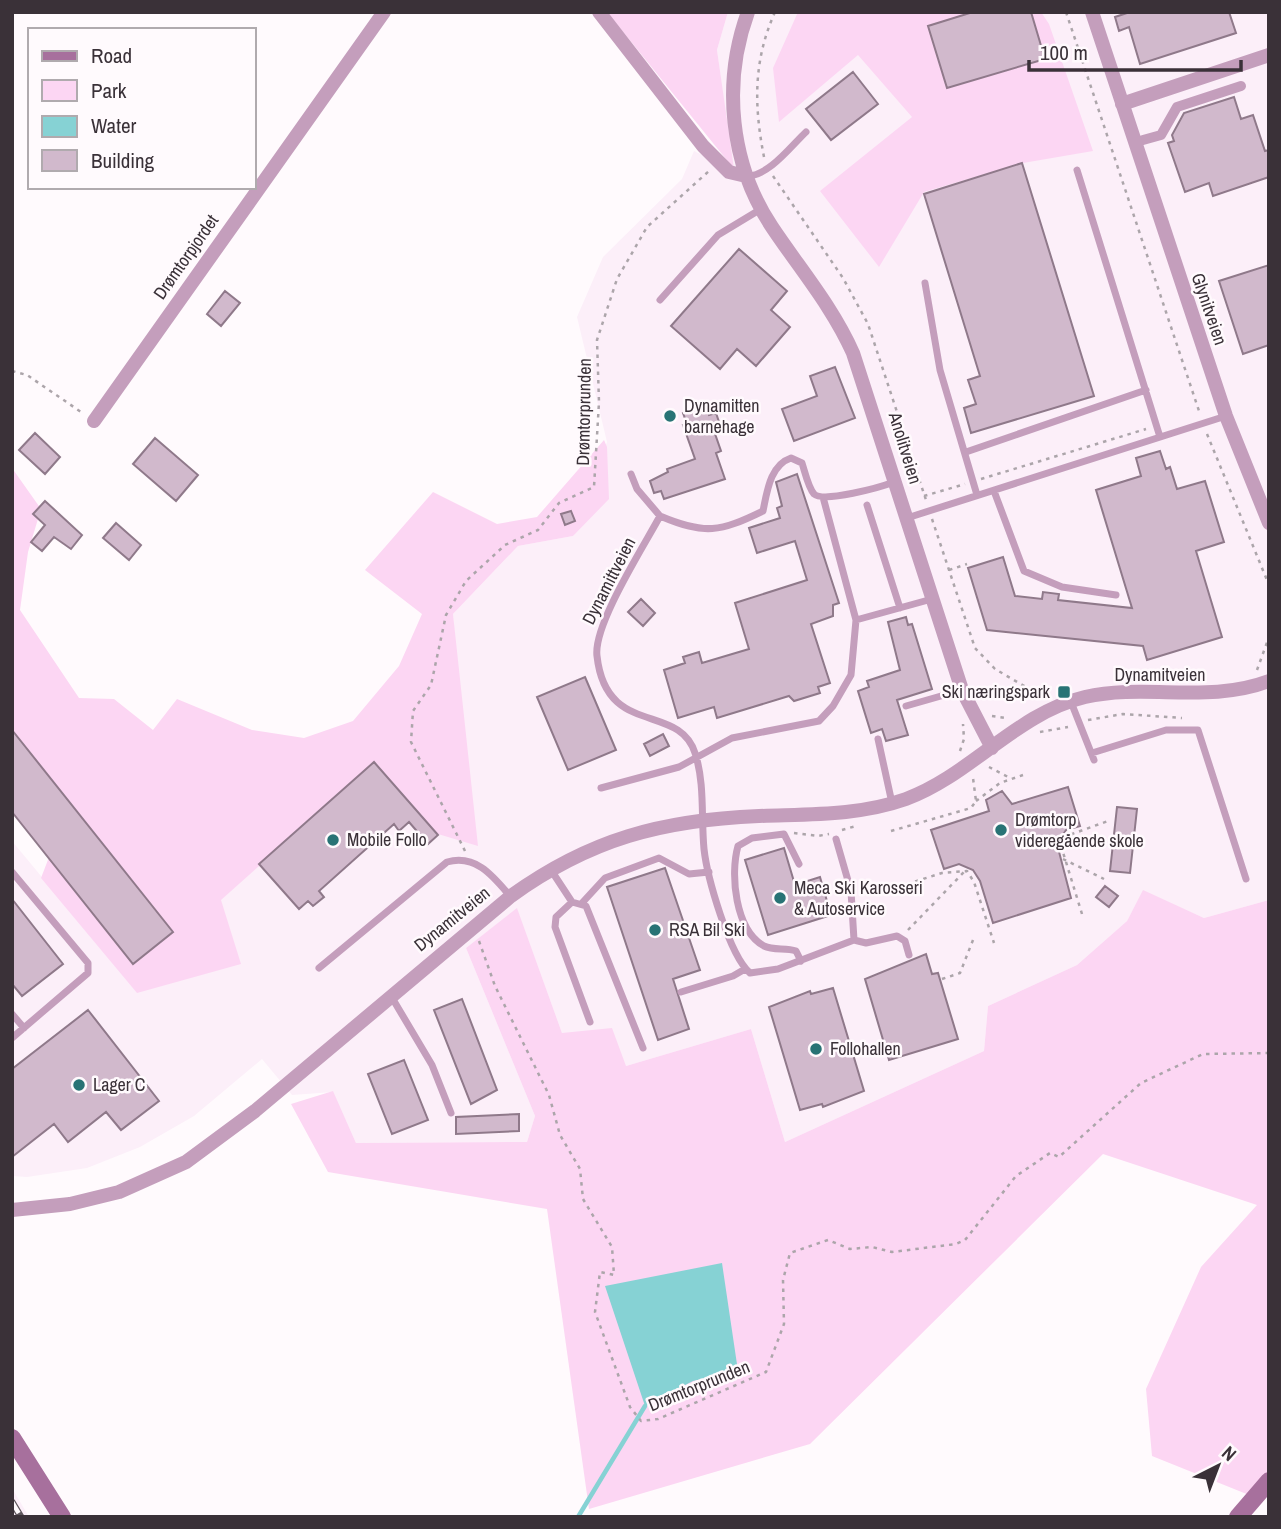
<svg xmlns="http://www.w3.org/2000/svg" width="1281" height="1529" viewBox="0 0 1281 1529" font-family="'Archivo Narrow',sans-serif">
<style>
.built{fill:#fceff9}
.green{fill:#fcd6f3}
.water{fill:#86d2d4}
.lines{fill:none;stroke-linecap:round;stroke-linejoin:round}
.stream{stroke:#86d2d4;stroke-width:4.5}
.building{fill:#d1b9cc;stroke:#8f798a;stroke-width:2}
.path{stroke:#aca5aa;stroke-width:2.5;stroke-dasharray:3.5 5;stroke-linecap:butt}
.service{stroke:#c49ebc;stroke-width:7}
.pedestrian{stroke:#c49ebc;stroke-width:10}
.minor{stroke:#c49ebc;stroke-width:14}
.secondary{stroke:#a7709d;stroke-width:18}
.rail-casing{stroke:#5e565c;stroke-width:7}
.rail{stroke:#fffafd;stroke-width:4.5;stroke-dasharray:13;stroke-linecap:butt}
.poi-dot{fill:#287375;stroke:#fffafd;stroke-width:2.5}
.labels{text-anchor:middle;stroke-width:5;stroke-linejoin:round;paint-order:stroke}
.street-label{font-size:18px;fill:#3a3138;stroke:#fffafd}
.poi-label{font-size:18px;fill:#3a3138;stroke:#fffafd;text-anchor:start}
</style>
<rect width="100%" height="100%" fill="#fffafd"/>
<path class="built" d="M728,12H1269V900L1204,918L1143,891L1127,921L1077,965L988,1006L984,1051L785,1142L751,1029L626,1066L562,1033L517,909L466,948L535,1116L527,1142L356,1143L333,1092L292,1095L262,1059L194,1116L140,1147L87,1168L27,1177L12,1176V841L137,992L220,900L374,763L456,653L453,614L518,546L573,536L607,442L577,317L603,257L682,179L694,151L733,169L717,50Z
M12,1488L29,1517H13Z"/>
<path class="green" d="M607,12H728L717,50L734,169Z
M798,12H1041L1049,24L1093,151L1023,163L924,192L879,267L820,191L912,117L858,55L779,122L773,68Z
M604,440L607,447L609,499L573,536L518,546L453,614L478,846L438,834L373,764L221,900L241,964L137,993L41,878L51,852L12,805V468L41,509L28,552L20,610L79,698L114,699L153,730L177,699L252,730L304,738L353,721L399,666L422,614L365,570L433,492L497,524L537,517Z
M1143,890L1204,918L1269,900V1489L1259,1499L1152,1456L1146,1389L1201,1267L1257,1205L1103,1154L810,1444L589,1509L547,1209L328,1172L291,1104L333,1091L356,1143L527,1142L535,1116L466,948L517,908L562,1033L612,1028L626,1066L751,1029L785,1142L984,1051L988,1006L1077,965L1127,921Z"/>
<path class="water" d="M722,1263L738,1371L693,1381L645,1406L605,1286Z"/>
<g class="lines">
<path class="stream" d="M578,1517L645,1406"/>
</g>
<path class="building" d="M973,12H1031L1045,59L947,88L928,26Z
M1130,12H1229L1236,33L1140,64L1129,27L1119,31L1115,17Z
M853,72L878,104L831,140L806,109Z
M1234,97L1241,119L1253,115L1265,151L1269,150V177L1213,196L1209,183L1185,192L1168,143L1174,141L1172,135L1184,113Z
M1022,163L1094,396L971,433L964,408L976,404L968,380L980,376L924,194Z
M739,249L787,291L771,310L790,327L756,366L737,349L720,369L671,326Z
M1269,265V345L1243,354L1219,281Z
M225,291L240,303L221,326L207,314Z
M835,367L855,418L794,441L782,409L817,396L810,376Z
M706,405L709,415L716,413L720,425L713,428L721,451L716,453L725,479L664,499L661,491L654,493L650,481L668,472L667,469L695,459L683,425L687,424L683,413Z
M35,433L60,457L45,474L19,450Z
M155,438L198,475L176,501L133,464Z
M1160,451L1166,469L1170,467L1177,489L1205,481L1224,542L1196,551L1222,637L1147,660L1143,646L987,630L968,568L1003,557L1015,596L1042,599L1043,592L1059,594L1058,600L1132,608L1096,490L1141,476L1136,458Z
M797,474L839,603L833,605V616L811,624L830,683L818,687L820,693L794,701L789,696L717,718L714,707L678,718L664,670L685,663L683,657L699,652L702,663L749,649L735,603L807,580L795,541L757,553L749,528L780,518L777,508L782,506L776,482Z
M45,501L82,535L71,549L54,537L42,551L31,542L45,525L33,514Z
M571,511L575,521L565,525L561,514Z
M116,523L141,545L129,560L103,538Z
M641,599L655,613L643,626L628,612Z
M906,617L908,625L912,624L932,689L897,700L908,735L886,741L882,729L871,733L858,691L869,687L867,681L900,670L888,622Z
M585,677L616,750L568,770L537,697Z
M12,730L173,932L133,964L12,812Z
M663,734L669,746L650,756L644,744Z
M374,762L438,835L428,844L409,822L399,831L394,824L319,891L324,897L313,906L308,901L299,909L259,864Z
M1068,787L1080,826L1066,830L1057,844L1071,898L993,923L980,881L973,870L959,864L944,869L931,830L989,811L986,800L1002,791L1012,804Z
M1117,807L1137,809L1130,873L1110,871Z
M784,848L795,885L820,877L831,915L768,935L745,860Z
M665,868L700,970L673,979L689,1029L658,1040L607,887Z
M1105,886L1118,896L1109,907L1096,897Z
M12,899L63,964L22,996L12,984Z
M926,954L932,974L938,973L958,1039L889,1060L865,979Z
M833,988L864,1091L823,1107L822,1104L800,1110L769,1007L810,991L811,994Z
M462,999L497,1090L471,1104L434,1010Z
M88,1010L159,1101L121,1130L106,1112L68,1142L54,1124L12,1157V1069Z
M404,1060L428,1120L392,1134L368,1074Z
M519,1114V1131L456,1134V1117Z"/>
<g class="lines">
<path class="path" d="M1066,12L1200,414
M764,157C754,106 753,61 775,12
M773,176L843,278L868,324L927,503
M12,371L27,375L84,414
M1207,434L1269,585
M981,479L1146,429
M924,496L965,484
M932,519L975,648L995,669L1043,697
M949,570L967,564
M1257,670L1269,637
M992,716L1006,718
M1088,720L1123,714L1182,718
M1040,732L1068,727
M960,751L964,739L963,724
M989,767L1010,778
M976,801L1000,783L1023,775
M842,830L856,826
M891,831L971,808L976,801L973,778
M794,833L818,836L829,834
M465,851L411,742L413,711L431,685L446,615L466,581L505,545L538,530L559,503L594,487L599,402L597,340L617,279L647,227L709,171
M1063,859L1104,879
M907,884L942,873L967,871L974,882L994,943
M1082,914L1062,849L1072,834L1108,821
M908,930L964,872
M479,941L495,986L549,1095L560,1135L580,1169L583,1199L612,1247L614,1275L600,1272L595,1312L630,1407L641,1421L658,1419L766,1372L784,1324L783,1280L790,1253L828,1240L850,1249L872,1247L892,1252L956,1244L965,1240L1016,1176L1050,1153L1059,1157L1141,1083L1203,1054L1269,1053
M942,979L960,973L973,940"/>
<path class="service" d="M1077,170L1160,437
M747,176C769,176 791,146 806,132
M925,283L940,370L977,495
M660,300L718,235L761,209
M966,452L1146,390
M631,474L637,489L660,516
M994,491L1024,571L1062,587L1116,595
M823,497L856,620
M867,505L900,608
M907,518L1226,416
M1071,702L1094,760
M906,706L962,690
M878,739L892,803
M1092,753L1166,730H1198L1246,879
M601,788L679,767L732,738L819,721L833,706L851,675L856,620L932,599
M836,839L851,891L854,940L778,969L750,973C729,955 707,876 704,849C701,818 705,783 695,753C679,702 606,738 597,656C593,625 644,546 660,516C705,535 720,532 763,511C767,492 770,465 791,458L802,463C805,472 808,487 814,494C824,503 881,487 894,482
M799,864L784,834L752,838L738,846C730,874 735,930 764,946C774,951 786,947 796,951L801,961
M551,870L572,902L586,906L643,1048
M12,872L88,963V973L12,1038
M572,902L556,917L555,927L590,1022
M582,903L605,878L659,858L689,874L709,872
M854,940L866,943L897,936L905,941L909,955
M319,968L447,862C476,854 493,876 510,896
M681,992L733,976L745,969
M391,996L432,1065L451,1113
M12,1014L24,1028"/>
<path class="pedestrian" d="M1143,140L1161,135L1177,107L1241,86"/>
<path class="minor" d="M599,12L703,146L729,172L746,176
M748,12C722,83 730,164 772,227C800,269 832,306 853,353L962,690L992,748
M1092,12L1226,416L1269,523
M1122,104L1269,55
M94,421L384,12
M12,1210L70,1204L119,1192L186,1162L255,1111L511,896C590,839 662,820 759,816C808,814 858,816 906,799C971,775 1017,713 1085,697C1146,683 1208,704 1269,681"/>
<path class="secondary" d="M12,1438L62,1517
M1238,1517L1269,1481"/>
<defs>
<path id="rail" d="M12,1502L21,1517"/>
</defs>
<use href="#rail" class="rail-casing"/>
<use href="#rail" class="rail"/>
</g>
<g class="poi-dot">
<circle cx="670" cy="416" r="7"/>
<rect x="1057" y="685" width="14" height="14" rx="3.5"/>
<circle cx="1001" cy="830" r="7"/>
<circle cx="333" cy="840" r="7"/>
<circle cx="780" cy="898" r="7"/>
<circle cx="655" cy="930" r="7"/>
<circle cx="816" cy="1049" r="7"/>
<circle cx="79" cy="1085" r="7"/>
</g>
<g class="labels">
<g class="street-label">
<text transform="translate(186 257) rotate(-55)" y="6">Drømtorpjordet</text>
<text transform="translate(1209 309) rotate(71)" y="6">Glynitveien</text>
<text transform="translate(584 412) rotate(-89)" y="6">Drømtorprunden</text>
<text transform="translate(905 448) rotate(73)" y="6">Anolitveien</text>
<text transform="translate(609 581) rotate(-63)" y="6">Dynamittveien</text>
<text x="1160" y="681">Dynamitveien</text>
<text transform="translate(452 919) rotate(-39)" y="6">Dynamitveien</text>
<text transform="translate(699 1386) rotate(-22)" y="6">Drømtorprunden</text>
</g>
<g class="poi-label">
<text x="684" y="412">Dynamitten<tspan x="684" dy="21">barnehage</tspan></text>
<text x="1050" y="698" text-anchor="end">Ski næringspark</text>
<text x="1015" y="826">Drømtorp<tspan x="1015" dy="21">videregående skole</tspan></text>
<text x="347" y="846">Mobile Follo</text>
<text x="794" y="894">Meca Ski Karosseri<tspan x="794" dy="21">&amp; Autoservice</tspan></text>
<text x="669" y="936">RSA Bil Ski</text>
<text x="830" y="1055">Follohallen</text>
<text x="93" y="1091">Lager C</text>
</g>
</g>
<rect width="1281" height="1529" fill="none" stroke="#3a3138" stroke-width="28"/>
<rect x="28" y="28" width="228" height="161" fill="#fffafd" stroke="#b0aaae" stroke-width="2"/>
<rect x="42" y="51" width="35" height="10" fill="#a7709d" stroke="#b0aaae" stroke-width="2"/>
<text x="91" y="63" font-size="21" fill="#3a3138">Road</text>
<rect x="42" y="80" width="35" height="21" fill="#fcd6f3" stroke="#b0aaae" stroke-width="2"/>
<text x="91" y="98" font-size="21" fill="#3a3138">Park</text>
<rect x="42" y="116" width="35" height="21" fill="#86d2d4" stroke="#b0aaae" stroke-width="2"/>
<text x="91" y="133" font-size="21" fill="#3a3138">Water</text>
<rect x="42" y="150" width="35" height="21" fill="#d1b9cc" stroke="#b0aaae" stroke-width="2"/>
<text x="91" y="168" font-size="21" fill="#3a3138">Building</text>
<g transform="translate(1218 1466) rotate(42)" stroke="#fffafd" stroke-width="5" paint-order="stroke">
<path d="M0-5L12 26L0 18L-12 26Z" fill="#3a3138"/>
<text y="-10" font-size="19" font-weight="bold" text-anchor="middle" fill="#3a3138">N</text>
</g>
<path d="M1029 60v10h212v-10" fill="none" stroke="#3a3138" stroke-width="3.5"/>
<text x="1040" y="60" font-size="21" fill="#3a3138" stroke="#fffafd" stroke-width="5" paint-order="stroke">100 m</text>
</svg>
